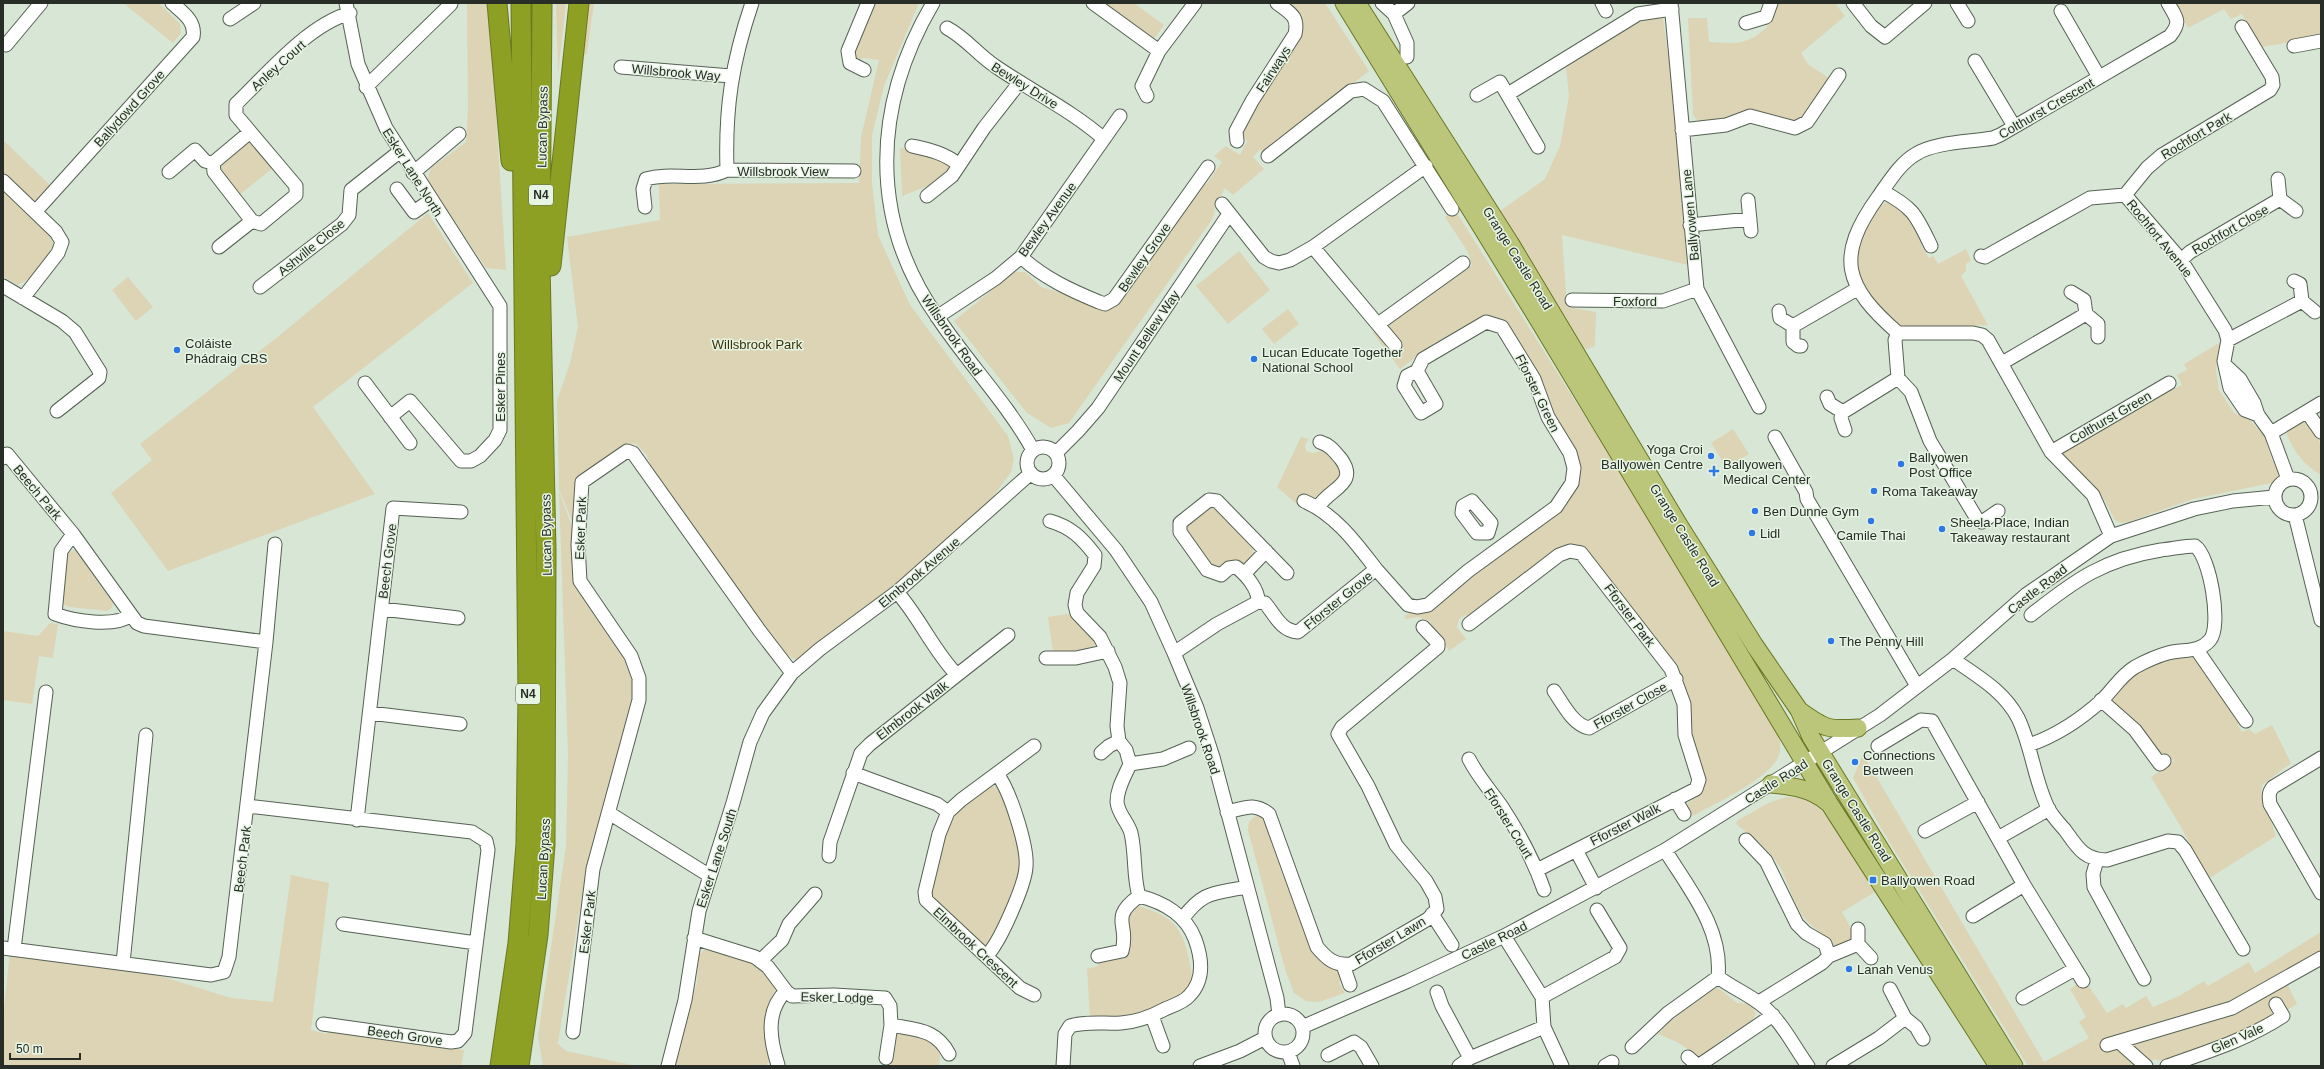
<svg xmlns="http://www.w3.org/2000/svg" width="2324" height="1069" viewBox="0 0 2324 1069" font-family="Helvetica,sans-serif">
<style>
.green{fill:#dcd4b5}
.lines{fill:none;stroke-linecap:round;stroke-linejoin:round}
.minor-casing{stroke:#556153;stroke-width:15}
.major-casing{stroke:#6a7824;stroke-width:19}
.highway-casing{stroke:#6a7824;stroke-width:21}
.minor{stroke:#fff;stroke-width:13}
.major{stroke:#bbc67b;stroke-width:17}
.highway{stroke:#8da023;stroke-width:19}
.poi-dot{fill:#2d78e4;stroke:#e6f4e3;stroke-width:1.5}
.labels{text-anchor:middle;stroke-width:3;stroke-linejoin:round;paint-order:stroke}
.shield{fill:#e6f4e3;stroke:#61695f;stroke-width:1}
.shield-label{font-size:12px;font-weight:bold;fill:#282d27}
.street-label{font-size:13px;fill:#282d27;stroke:#e6f4e3}
.poi-label{font-size:13px;fill:#282d27;stroke:#e6f4e3;text-anchor:start}
.park-label{font-size:13px;fill:#3a3008;stroke:#e6f4e3}
</style>
<rect width="100%" height="100%" fill="#d8e6d6"/>
<path class="green" d="M123,3H159L180,24L181,33L173,43Z
M467,3H489L506,270L486,268L427,180L431,168L466,142L468,109Z
M556,3H566L558,75Z
M587,3H594L587,53L581,59Z
M874,3H919L884,86L872,135V183L878,235L910,305L1008,436L1014,459L1011,472L989,502L901,583L798,661L779,650L655,474L646,454L635,443L577,480L576,531L559,489L557,401L570,363L578,327L567,237L660,220L659,184L859,183L861,137L879,60L863,58L858,61L854,58L853,52Z
M1099,3H1134L1164,25L1154,39H1150Z
M1284,3H1325L1369,71L1266,151L1259,150L1253,157L1264,169L1233,195L1225,188L1215,207L1213,218L1069,423L1051,428L1027,413L954,321L1014,272H1025L1041,287L1106,306L1192,195L1209,181L1222,162L1214,156L1226,146L1240,155L1247,141L1241,133L1258,100L1303,33C1302,17 1296,12 1284,3Z
M1777,3H1835L1845,16L1801,53L1808,64L1830,79L1804,118L1794,125L1720,121L1699,122L1693,115L1688,18H1707L1709,42C1719,42 1731,44 1741,42C1760,38 1775,22 1777,3Z
M2174,3H2321V37L2262,47L2242,14L2231,19L2224,9L2188,28Z
M1660,16L1663,19L1681,142L1688,265L1562,235L1567,307L1596,312L1595,346L1584,350L1500,211L1545,179L1560,146L1569,96L1566,68L1585,53L1642,18Z
M3,140L50,185L26,212L48,232L53,244C47,262 35,278 17,285L3,276Z
M246,142H250L273,168L238,196L218,173L219,164Z
M900,148C918,151 941,151 951,169L935,183L902,196Z
M1888,201L1908,210L1923,235L1921,245L1929,258L1933,256L1938,264L1966,249L1971,260L1966,264V271L1961,276L1988,325L1956,327H1902L1889,320L1876,307L1857,274V241L1876,208Z
M1455,210L1691,585L1780,739C1780,743 1780,748 1780,752C1775,777 1715,803 1693,816L1687,804L1697,797L1702,789L1692,748L1686,693L1573,547L1470,617L1466,615L1459,619L1457,627L1466,639L1449,651C1445,640 1432,632 1430,621L1418,617L1406,619L1404,617L1410,612L1428,611L1562,508L1575,491L1577,470L1508,328L1479,320V318L1433,344L1400,369L1373,333L1460,269L1472,266L1468,252L1445,217Z
M428,213L473,283L313,407L375,494L168,571L111,493L152,460L140,444L275,339Z
M1239,251L1270,290L1228,324L1196,286Z
M128,277L153,307L136,321L112,290Z
M1288,309L1299,324L1274,344L1262,329Z
M2219,343L2216,369L2219,390L2234,413L2248,418L2265,437L2271,458L2279,472L2277,482L2193,499L2128,522L2121,523L2115,520L2101,494L2062,458L2061,453L2162,391L2167,392L2182,385L2177,375L2187,370L2184,364Z
M2302,421C2324,425 2321,459 2321,475C2302,464 2293,450 2285,430Z
M1733,429L1749,454L1727,468L1711,443Z
M1301,437L1309,439L1305,445L1306,451L1312,453L1324,451L1341,470C1339,481 1323,498 1311,499L1303,496L1299,506L1277,487Z
M559,491L574,532L577,581L623,655L635,690L588,859L558,1043L555,1041L566,1051L637,1066H543L538,1036L566,846L568,756Z
M1209,505L1218,508L1253,548L1251,560L1244,564L1230,561L1219,570L1209,567L1183,525Z
M75,550L113,603L112,608L107,611L69,607L63,604L62,599L66,557L70,552Z
M1073,613L1096,640C1094,658 1066,652 1053,652L1048,617Z
M50,623L58,624L53,658L39,656L32,704L3,700V631L38,636Z
M2173,656L2197,658L2238,718V725L2242,732L2249,729L2255,734L2272,725L2291,763L2262,785L2261,794L2276,836L2208,879L2182,829L2151,777L2174,761L2168,755L2159,756L2114,705L2112,696L2136,673Z
M1863,754L2044,1062L2089,1038L2079,1022L2086,1017L2070,989L2084,979L2107,1013L2123,1004L2126,1008L2146,996L2153,1007L2179,996L2204,981L2208,986L2249,962L2255,973L2321,932V953L2283,975L2297,1004L2289,1009L2271,1007L2273,1014L2254,1027L2179,1057L2163,1061L2154,1059L2146,1066H2028L1885,835L1853,778Z
M996,786L1002,794C1006,807 1022,852 1021,863C1019,889 998,922 987,946L981,944C971,935 938,910 934,900C928,886 933,875 937,862C946,832 959,791 996,786Z
M1786,797C1796,797 1807,799 1815,805C1831,816 1862,873 1875,892L1842,912L1854,933L1852,940L1836,948C1828,935 1814,930 1805,919C1794,905 1789,885 1781,869C1770,849 1753,838 1736,824L1737,821L1768,803Z
M1260,815L1265,819L1271,833L1281,870L1297,906L1312,952L1343,974L1339,983L1345,993L1319,1002L1306,1001L1294,993L1285,969L1248,830L1249,822L1254,817Z
M291,875L329,883L311,1030L326,1034L329,1032L464,1050L461,1066H3V1020L10,950L119,963L231,998L273,1002Z
M1139,906C1166,915 1180,922 1187,951C1189,960 1193,972 1191,981C1180,1015 1117,1017 1090,1017L1087,969L1098,966L1099,961L1119,958L1129,911Z
M704,950H712L756,964L776,988C762,1015 761,1030 771,1058L766,1066H675L697,983L699,955Z
M1717,987L1737,1003L1750,1004L1756,1013L1751,1022L1724,1038L1700,1057L1677,1042L1658,1034L1669,1022Z
M898,1032L929,1036L941,1047L939,1065L942,1066H891L890,1036Z"/>
<g class="lines">
<defs>
<path id="minor" d="M346,3L358,64L386,128L500,306V430L495,440L480,456L471,461H461L410,401L390,417
M933,3C873,105 868,219 938,318C968,363 1007,403 1033,450
M1093,3L1159,51L1195,3
M1382,3L1394,14L1407,43V57
M1602,3L1606,11
M1671,3L1697,289L1759,407
M1853,3L1871,26L1885,37L1925,3
M1957,3L1968,21
M2061,11L2099,77
M1394,14L1408,3
M230,19L254,3
M1746,23L1766,17L1771,3
M947,28C966,38 978,55 995,66C1031,91 1071,110 1104,139
M6,45L41,3
M2294,46L2321,41
M1975,61L2014,126
M621,67L731,76
M864,70L850,63L848,51L868,3
M366,87L451,4
M1508,94L1638,14L1672,9
M1477,95L1500,82L1538,147
M1147,96L1142,86L1159,51
M1682,130L1726,125L1750,116L1795,128L1807,122L1839,75
M250,132L213,163L214,172L252,221L261,224L296,195V186L236,115V104C267,74 308,25 350,13
M1237,141L1236,131L1252,101L1295,34C1299,16 1290,13 1277,3
M912,146C930,150 945,153 959,165
M1268,156L1351,91L1364,89L1383,101L1452,209
M727,170C725,108 732,62 752,3
M169,172L195,150L205,161L213,163
M413,173L459,134
M2278,179L2280,199L2296,211
M3,181L56,232L62,242L58,253L23,298
M397,189L414,212L431,200
M1882,191C1914,208 1916,215 1931,246
M2125,195L2181,260L2225,330L2228,340L2224,361L2230,388L2245,410L2258,415
M927,196L952,176L984,128L1020,82
M1748,200L1751,231
M1222,204L1264,257L1271,261L1279,263L1290,260L1313,247L1426,166
M645,207L643,189L646,179C673,171 701,183 727,170L854,171
M36,211L193,37C196,21 183,13 172,3
M1690,225L1750,219
M219,247L252,221
M1313,247L1395,345
M1981,256L1985,257L2090,198L2125,195L2147,168L2162,155L2270,90L2273,85L2272,77L2242,27
M1021,257C1044,278 1070,290 1099,302L1105,304L1114,299L1208,167
M2181,260L2190,252L2280,199
M3,286L62,321L75,332L100,372L99,378L57,411
M260,287L342,224L349,215L351,190L399,152
M2071,292L2084,300L2086,314
M1572,300L1663,301L1697,289
M2302,301L2315,312
M1779,311L1780,318L1793,326
M937,317L996,278L1021,257L1120,116
M1378,324L1463,263
M1898,333L1895,340L1898,378L1911,392L1930,441L1977,519L1982,522L1998,511
M2228,340L2302,301L2300,284L2294,281
M1801,346H1798L1793,342V326L1857,289
M2002,363L2086,314L2098,324V337
M2226,366L2240,379L2254,403L2258,415L2271,433L2288,479
M1417,371L1436,404L1421,413L1404,386L1407,376Z
M365,383L410,443
M1827,397L1830,404L1843,412L1898,378
M1843,412L1841,418L1845,430
M2307,412L2321,432
M2271,433L2321,403
M1775,437L1806,492L1807,499L1917,686
M1027 463a16 16 0 1 1 32 0a16 16 0 1 1-32 0Z
M2051,452L2169,383
M1056,453L1078,431L1098,408L1229,214
M3,458L7,454L73,534L137,623L144,626L266,642
M1053,475L1116,550L1151,602L1174,653L1197,708L1213,757L1277,998L1279,1015
M2275 497a18 18 0 1 1 36 0a18 18 0 1 1-36 0Z
M1304,501C1336,515 1356,543 1376,569
M1472,501L1491,523L1488,533H1477L1462,513L1463,506Z
M1318,507C1330,488 1359,484 1341,459C1334,451 1330,445 1320,442
M2295,515L2321,620
M1050,521C1071,527 1082,538 1095,555L1094,566L1077,593L1075,605L1077,613L1100,637L1115,667L1120,683L1117,726L1119,741L1126,750L1130,764C1125,776 1117,788 1117,802C1118,814 1128,822 1131,833C1136,854 1133,877 1139,896C1163,902 1186,915 1195,939C1202,958 1205,980 1189,996C1184,1002 1172,1006 1165,1009C1152,1016 1136,1022 1121,1023C1104,1024 1087,1021 1070,1026L1065,1034L1063,1066
M73,534L61,551L55,614C74,621 114,628 131,615
M2111,536L2093,495L2051,452L1988,340L1982,335L1973,333H1898C1844,286 1835,257 1878,197C1889,182 1900,163 1916,154C1934,142 1971,142 1993,138L2000,135L2170,36C2182,21 2176,18 2168,3
M1244,574L1266,551
M1258,602C1259,590 1246,574 1236,567L1229,568L1221,575L1207,570L1180,532V523L1209,500L1217,501L1287,573
M382,609L458,618
M1469,624L1559,555L1570,551L1581,553L1671,669L1684,704L1685,735L1699,780L1696,789L1537,870
M2197,650L2246,721
M1174,653L1217,624L1258,602L1265,603C1275,615 1281,631 1298,632L1376,569L1408,605L1417,607L1428,605L1468,571L1556,507L1572,483L1574,468L1570,453L1548,417L1534,379L1502,327L1486,322L1423,359L1417,371
M1046,658H1076L1108,651
M1953,659C1978,677 2003,690 2018,718C2032,747 2034,779 2048,808C2052,816 2059,823 2065,830C2077,847 2084,860 2107,860L2168,841L2178,842L2185,850L2243,949
M957,675L1008,635
M1554,691C1563,704 1573,725 1589,728L1676,679
M2101,700L2135,730L2160,764L2164,761
M370,713L460,724
M2029,745C2055,736 2081,719 2101,701C2113,690 2120,676 2135,667C2146,661 2157,656 2168,653C2184,649 2199,653 2210,640C2222,626 2210,556 2195,546C2184,546 2172,549 2161,550C2104,559 2075,580 2031,615
M1034,746L961,800L948,812L939,834L925,892L926,900L1020,988L1034,995
M1878,746L1921,720L1932,721L2024,885L2083,981
M1101,753L1109,746L1119,741
M2321,758L2273,787C2268,793 2269,797 2270,804L2321,893
M1469,759C1478,777 1491,791 1502,807C1519,833 1534,861 1544,890
M1130,764L1163,759L1189,748
M853,773L937,804L948,812
M1675,799L1684,814
M248,806L472,832L486,841L488,850L465,1033L458,1041L451,1042L323,1024
M1227,812C1245,808 1254,802 1269,814L1317,947C1327,959 1335,966 1351,964L1428,919L1437,909L1435,897L1426,881L1396,845L1368,786L1338,734L1342,727L1438,647V643L1423,627
M609,813L710,876
M357,820L393,508L461,512
M1925,831L1978,802
M1998,838L2049,809
M1746,840L1766,861L1797,924L1806,933L1825,944L1829,956L1822,963L1759,1002
M1576,850L1596,888
M1665,850C1689,889 1723,929 1718,977
M829,856L830,842L861,753L870,744L957,675C933,650 920,618 897,592
M2097,860L2093,874L2094,887L2144,979
M1432,914L1452,945
M1973,916L2024,885
M1183,918C1204,890 1214,894 1246,887
M343,924L476,943
M1858,929V944
M1504,936L1542,997L1544,1027L1562,1066
M694,938L755,957L768,967L786,991L792,996L834,995L885,998L890,1006L891,1025C917,1030 936,1029 949,1054
M3,948L211,975L224,972L229,957L266,642L275,544
M14,949L46,692
M986,956C999,945 1025,885 1026,867C1028,847 1010,790 997,774
M1098,956L1122,951C1130,924 1108,919 1139,896
M1829,956L1858,944L1871,958
M760,961L782,940L789,924L815,894
M123,963L146,735
M1343,965L1350,985
M1718,977C1731,987 1746,993 1759,1003C1780,1018 1793,1045 1808,1066
M1437,992L1442,1006L1470,1058
M1542,997L1615,957L1620,948L1597,910
M2023,998L2075,969
M1265 1033a19 19 0 1 1 38 0a19 19 0 1 1-38 0Z
M1152,1016L1163,1046
M1905,1018L1916,1027L1923,1039
M1302,1027L1408,981L1504,936L1665,850L1880,715L1953,659L2027,594L2111,536L2194,509L2233,501L2274,497
M573,1032L593,869L639,700V678L631,656L580,581L578,545L582,482L627,451L633,453L759,630L792,673
M2119,1042L2146,1066
M2107,1045L2232,1008L2321,958
M1632,1047L1668,1013L1718,977
M1288,1052L1293,1066
M1328,1055L1354,1042L1361,1047L1372,1066
M1688,1057L1697,1065
M886,1058L891,1025
M778,1065C770,1040 765,1011 786,991
M668,1066L685,1000L699,911L733,803L750,742L763,713L792,673L820,649L897,592L1031,473
M1200,1066L1240,1051L1265,1038
M1459,1066L1470,1058L1544,1027
M1605,1066L1612,1062
M1698,1066L1773,1015
M1833,1066L1879,1038L1905,1018L1890,989
M2167,1066C2207,1052 2248,1039 2283,1016L2276,1004"/>
<path id="major" d="M1344,3L1541,324L1829,803L1998,1066
M1357,3L1510,243L1677,522L1755,646L1799,710L1811,737L2014,1066
M1800,711C1825,729 1828,730 1858,728
M1771,784C1791,786 1811,788 1827,802"/>
<path id="highway" d="M497,3L511,161
M551,266L579,3
M500,1066L518,943L526,844L528,694L521,3
M519,1066L538,935L545,845L546,551L540,263L542,3"/>
</defs>
<use href="#minor" class="minor-casing"/>
<use href="#major" class="major-casing"/>
<use href="#highway" class="highway-casing"/>
<use href="#minor" class="minor"/>
<use href="#major" class="major"/>
<use href="#highway" class="highway"/>
</g>
<g class="poi-dot">
<circle cx="177" cy="350" r="4"/>
<circle cx="1254" cy="359" r="4"/>
<circle cx="1711" cy="456" r="4"/>
<circle cx="1901" cy="464" r="4"/>
<path d="M1712 465h4v4h4v4h-4v4h-4v-4h-4v-4h4z"/>
<circle cx="1874" cy="491" r="4"/>
<circle cx="1755" cy="511" r="4"/>
<circle cx="1871" cy="521" r="4"/>
<circle cx="1942" cy="529" r="4"/>
<circle cx="1752" cy="533" r="4"/>
<circle cx="1831" cy="641" r="4"/>
<circle cx="1855" cy="762" r="4"/>
<rect x="1869" y="876" width="8" height="8" rx="2"/>
<circle cx="1849" cy="969" r="4"/>
</g>
<g class="labels">
<g class="shield">
<rect x="529" y="185" width="24" height="20" rx="3"/>
<rect x="516" y="684" width="24" height="20" rx="3"/>
</g>
<g class="shield-label">
<text x="541" y="199">N4</text>
<text x="528" y="698">N4</text>
</g>
<g class="street-label">
<text transform="translate(278 65) rotate(-42)" y="5">Anley Court</text>
<text transform="translate(1273 69) rotate(-57)" y="5">Fairways</text>
<text transform="translate(676 72) rotate(5)" y="5">Willsbrook Way</text>
<text transform="translate(1025 85) rotate(32)" y="5">Bewley Drive</text>
<text transform="translate(129 108) rotate(-48)" y="5">Ballydowd Grove</text>
<text transform="translate(2046 108) rotate(-30)" y="5">Colthurst Crescent</text>
<text transform="translate(542 127) rotate(-89)" y="5">Lucan Bypass</text>
<text transform="translate(2196 135) rotate(-31)" y="5">Rochfort Park</text>
<text x="783" y="176">Willsbrook View</text>
<text transform="translate(413 172) rotate(58)" y="5">Esker Lane North</text>
<text transform="translate(1690 215) rotate(-95)" y="5">Ballyowen Lane</text>
<text transform="translate(1047 219) rotate(-54)" y="5">Bewley Avenue</text>
<text transform="translate(2230 229) rotate(-30)" y="5">Rochfort Close</text>
<text transform="translate(2160 238) rotate(51)" y="5">Rochfort Avenue</text>
<text transform="translate(311 247) rotate(-39)" y="5">Ashville Close</text>
<text transform="translate(1144 257) rotate(-55)" y="5">Bewley Grove</text>
<text transform="translate(1518 258) rotate(58)" y="5">Grange Castle Road</text>
<text x="1635" y="306">Foxford</text>
<text transform="translate(952 335) rotate(55)" y="5">Willsbrook Road</text>
<text transform="translate(1146 336) rotate(-56)" y="5">Mount Bellew Way</text>
<text transform="translate(500 387) rotate(-90)" y="5">Esker Pines</text>
<text transform="translate(1538 393) rotate(64)" y="5">Fforster Green</text>
<text transform="translate(2110 417) rotate(-30)" y="5">Colthurst Green</text>
<text transform="translate(38 492) rotate(50)" y="5">Beech Park</text>
<text transform="translate(580 528) rotate(-88)" y="5">Esker Park</text>
<text transform="translate(546 535) rotate(-91)" y="5">Lucan Bypass</text>
<text transform="translate(1685 535) rotate(58)" y="5">Grange Castle Road</text>
<text transform="translate(387 561) rotate(-83)" y="5">Beech Grove</text>
<text transform="translate(919 572) rotate(-40)" y="5">Elmbrook Avenue</text>
<text transform="translate(2037 589) rotate(-38)" y="5">Castle Road</text>
<text transform="translate(1338 600) rotate(-39)" y="5">Fforster Grove</text>
<text transform="translate(1630 615) rotate(53)" y="5">Fforster Park</text>
<text transform="translate(1630 705) rotate(-29)" y="5">Fforster Close</text>
<text transform="translate(912 710) rotate(-38)" y="5">Elmbrook Walk</text>
<text transform="translate(1201 729) rotate(71)" y="5">Willsbrook Road</text>
<text transform="translate(1776 781) rotate(-32)" y="5">Castle Road</text>
<text transform="translate(1857 810) rotate(58)" y="5">Grange Castle Road</text>
<text transform="translate(1509 823) rotate(58)" y="5">Fforster Court</text>
<text transform="translate(1625 824) rotate(-27)" y="5">Fforster Walk</text>
<text transform="translate(716 858) rotate(-72)" y="5">Esker Lane South</text>
<text transform="translate(242 859) rotate(-83)" y="5">Beech Park</text>
<text transform="translate(543 859) rotate(-87)" y="5">Lucan Bypass</text>
<text transform="translate(587 922) rotate(-83)" y="5">Esker Park</text>
<text transform="translate(1390 940) rotate(-31)" y="5">Fforster Lawn</text>
<text transform="translate(1494 940) rotate(-26)" y="5">Castle Road</text>
<text transform="translate(976 947) rotate(43)" y="5">Elmbrook Crescent</text>
<text transform="translate(837 997) rotate(1)" y="5">Esker Lodge</text>
<text transform="translate(405 1035) rotate(8)" y="5">Beech Grove</text>
<text transform="translate(2237 1038) rotate(-24)" y="5">Glen Vale</text>
</g>
<g class="poi-label">
<text x="185" y="348">Coláiste<tspan x="185" dy="15">Phádraig CBS</tspan></text>
<text x="1262" y="357">Lucan Educate Together<tspan x="1262" dy="15">National School</tspan></text>
<text x="1703" y="454" text-anchor="end">Yoga Croi<tspan x="1703" dy="15">Ballyowen Centre</tspan></text>
<text x="1909" y="462">Ballyowen<tspan x="1909" dy="15">Post Office</tspan></text>
<text x="1723" y="469">Ballyowen<tspan x="1723" dy="15">Medical Center</tspan></text>
<text x="1882" y="496">Roma Takeaway</text>
<text x="1763" y="516">Ben Dunne Gym</text>
<text x="1950" y="527">Sheela Place, Indian<tspan x="1950" dy="15">Takeaway restaurant</tspan></text>
<text x="1760" y="538">Lidl</text>
<text x="1871" y="540" text-anchor="middle">Camile Thai</text>
<text x="1839" y="646">The Penny Hill</text>
<text x="1863" y="760">Connections<tspan x="1863" dy="15">Between</tspan></text>
<text x="1881" y="885">Ballyowen Road</text>
<text x="1857" y="974">Lanah Venus</text>
</g>
<g class="park-label">
<text x="757" y="349">Willsbrook Park</text>
</g>
</g>
<rect width="2324" height="1069" fill="none" stroke="#282d27" stroke-width="8"/>
<path d="M10 1053v6h70v-6" fill="none" stroke="#282d27" stroke-width="2"/>
<text x="16" y="1053" font-size="12" fill="#282d27" stroke="#e6f4e3" stroke-width="3" paint-order="stroke">50 m</text>
</svg>
